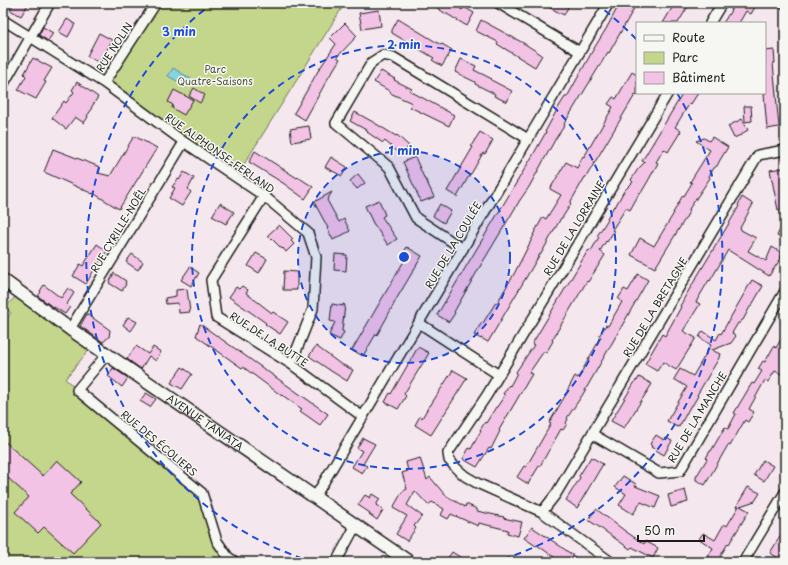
<svg xmlns="http://www.w3.org/2000/svg" width="788" height="565" viewBox="0 0 788 565" font-family="'Playpen Sans',sans-serif">
<style>
.green{fill:#c4d68b;stroke:#707954}
.water{fill:#85d4e3;stroke:#5b8a93}
.building{fill:#f3c3e6;stroke:#1c1c1c}
.lines{fill:none;stroke-linecap:round;stroke-linejoin:round}
.minor-casing{stroke:#1c1c1c;stroke-width:12}
.major-casing{stroke:#1c1c1c;stroke-width:15}
.minor{stroke:#f6f6f2;stroke-width:9}
.major{stroke:#f6f6f2;stroke-width:12}
.ring{fill:none;stroke:#1d4ed8;stroke-width:2;stroke-dasharray:7 5}
.labels{text-anchor:middle;stroke-width:3;stroke-linejoin:round;paint-order:stroke}
.street-label{font-size:10px;fill:#1c1c1c;stroke:#f6f6f2}
.park-label{font-size:10px;fill:#4e543d;stroke:#f6f6f2}
.centre{fill:#1d4ed8;stroke:#f6f6f2;stroke-width:2}
.ring-label{font-size:12px;text-anchor:middle;font-weight:bold;fill:#1d4ed8;stroke:#f6f6f2;stroke-width:3;stroke-linejoin:round;paint-order:stroke}
</style>
<rect width="100%" height="100%" fill="#f5e7ee"/>
<filter id="ink" filterUnits="userSpaceOnUse"><feTurbulence type="fractalNoise" baseFrequency=".025" numOctaves="2"/><feDisplacementMap in="SourceGraphic" scale="8" xChannelSelector="R" yChannelSelector="G"/><feConvolveMatrix kernelMatrix="1 2 1 2 8 2 1 2 1" color-interpolation-filters="sRGB"/></filter>
<g filter="url(#ink)">
<path class="green" d="M156,3H345L236,177L104,83Z
M15,297L89,350L65,379L202,493L228,557L220,562H3V419L7,415L3,412V322L11,313L5,308Z"/>
<path class="water" d="M173,68L191,79L185,88L183,87L184,85L168,76Z"/>
<path class="building" d="M14,3H29L21,16L10,10Z
M430,3H452L462,10L464,7L474,13L467,26L447,14H446Z
M540,3H570L564,15Z
M620,3H637L609,53L608,52L564,124L565,125L556,138L529,187L520,200L478,270L454,312L455,313L449,322L437,315L533,155L546,132H545L558,108L565,97H567L593,50L606,29Z
M675,3H690L678,23H663Z
M733,3H751L750,4L755,7L751,14L746,11L739,23H723L730,12L734,3Z
M379,10L381,26L362,29L359,13Z
M67,19L75,24L68,37L59,32Z
M398,19L441,45L442,44L452,50L442,66L432,60L434,58L392,33V30Z
M481,20L525,44L542,55L535,67L497,44L498,42L476,31Z
M345,23L357,36L337,57L340,59L327,80L305,120L294,113L318,71L336,44L330,38Z
M43,27L53,33L48,41L39,35Z
M99,33L112,40L100,63L87,56Z
M774,50L775,63H773L779,127L767,129L764,94H765V51Z
M33,58L52,68L44,81L46,82L36,99L18,90L26,76L24,74Z
M461,59L476,66L474,70L492,79L491,80L512,91L507,102L494,96L495,94L475,84V82L455,72Z
M381,71L395,79L394,80L412,89L410,91L454,115L449,126L410,107L412,103L390,93L391,92L374,82Z
M632,72L637,75V96L635,95L586,177H585L570,203L571,204L562,218H561L541,254H540L488,342L481,338V339L474,335L482,322L483,323L496,302L497,303L514,274L534,235H533L543,217L546,219L561,195L550,189L566,162L577,168L583,156L584,157L613,107L608,104L613,97L616,99Z
M77,82L98,97L91,108L92,109L87,116L88,117L84,123L75,117L66,129L52,118L64,101L66,103L74,92L72,90Z
M194,88L205,95L200,103L189,96Z
M174,90L193,100L184,115L172,108L173,105L168,102Z
M683,93H698L691,104L690,103L675,127L681,131L668,152L664,149L656,162L658,163L648,181L641,193L640,192L630,210L626,208L612,230L614,231L607,242L606,241L600,251L605,255L588,282L587,281L552,340L553,341L546,353L544,351L529,373L532,374L499,430L500,431L491,449L489,448L477,467L463,459L469,448L471,449L479,434L481,431L480,430L485,422L486,423L496,407H497L505,395L503,394L509,385L510,386L517,373L516,372L534,345L532,344L587,252L589,250L591,251L599,237L597,236L608,219L607,218L614,206L615,207L624,191L633,182L631,180L638,169L645,162L642,161Z
M744,106H751L752,121L745,122Z
M355,112L373,122L396,136L397,135L409,146L401,155L385,141L383,143L367,132L368,131L350,121Z
M742,119L748,130L743,133V134L734,138L728,126Z
M309,126L311,139L292,142L290,129Z
M480,132L493,140L485,154L483,153L471,174H470L457,197L447,191L473,147L471,146Z
M134,136L157,148L119,209L93,193V194L44,172L53,149L100,167L98,173L110,176Z
M712,137L728,147L720,160L717,166L714,168L709,176L710,178L689,209L690,210L685,219L655,268L631,255L640,238L654,246L674,213H673L683,195L684,196L692,183L690,182L710,150L696,141L704,138L709,141Z
M255,151L297,178L298,177L313,187L305,199L283,183L249,162Z
M331,157L347,167L342,176L325,167Z
M415,157L425,180H426L434,197L421,202L403,162Z
M783,168L785,175V208L778,210L770,170Z
M184,172L194,178L188,189L191,192L182,206L169,198L175,188L172,187L178,179L179,180Z
M358,174L365,183L357,189L350,181Z
M332,192L327,200L339,222L344,219L350,231L333,240L327,228H328L314,202Z
M742,197L753,204L740,228L741,229V230L756,238L748,251L766,261L772,247L782,253L780,258H781L769,276L728,250L710,281L709,280L696,302L700,304L683,331L696,338L676,370L663,362L657,371L645,364L662,334L665,336L681,307L680,306L683,301V300L731,220L739,206L738,205Z
M379,200L385,215L382,217L397,239L388,245L373,223L365,206Z
M220,203L234,212L226,224L212,216Z
M440,204L451,211L444,223L433,216Z
M785,218V239L777,236Z
M279,225L293,239L291,241L294,244L286,252L283,248L282,249L268,235Z
M97,244L107,251L99,263H98L86,284L73,276L80,264L83,266Z
M407,247L422,256L397,298L386,319L377,335L376,334L363,356L352,350L404,261L400,258Z
M256,253L267,259L259,273L248,266Z
M132,254L143,262L138,270L126,262Z
M335,254L347,255L346,271L334,270Z
M190,267L199,273L191,286L181,280Z
M284,271L297,272V290H283Z
M114,273L126,281L125,283L126,284L122,291L109,283Z
M638,274L648,280L583,394L567,418L568,419L566,423L567,424L563,430L561,429L540,466H539L528,484L517,477L524,466L526,467L551,424L549,423L568,391H567L575,376L578,378L601,337L599,336L606,325L608,326L622,302L618,299L624,289L628,291Z
M752,280L763,286L752,305H751L743,320H742L740,323H738L732,333L736,336L731,343L712,350L720,354L719,357V358L697,395L698,396L692,406L691,405L679,427L677,426V427L667,421L687,387L674,379L680,369L693,376L711,345L699,337L703,331L716,340L720,333L721,334Z
M44,285L61,298L68,288L74,293L67,304L70,307L65,314L54,307V308L38,296L41,292L40,291Z
M242,286L248,290L246,293L272,313L273,312L288,322L280,334L265,324L266,323L229,297L236,287L239,289Z
M187,289L190,312L179,313L178,303L166,304L165,298L176,296V290Z
M332,304L343,306V304L345,305L342,331L344,332L340,340L329,335L335,322L330,321Z
M87,314L110,330L109,337L103,342L80,326Z
M128,317L137,322L131,331L123,325Z
M200,324L328,414L320,425L300,411L302,409L282,395V396L243,367L242,368L222,354L196,336Z
M785,332V376L775,371L768,382L765,380L749,409L754,412L748,422L745,420L730,446L728,445L705,485L696,480V477L707,459L706,458L710,451H711L725,427L728,429L736,414L734,413L752,383L754,384L762,371L758,369L763,361L765,362L774,346L776,348Z
M136,346L148,354L153,347L161,352L156,361L149,356L141,369L127,359Z
M316,346L339,363L353,370L347,381L331,371L309,356Z
M418,347L429,353L404,394L406,396L398,409L385,402L390,393L391,394Z
M182,367L192,374L182,389L171,383Z
M113,368L128,378L122,387L108,376Z
M453,370L467,378L431,435L415,425L420,416L422,418L429,406H430Z
M639,377L652,384L624,428L611,421L636,380L637,381Z
M146,393L156,399L150,407L140,401Z
M656,435L664,440L666,438L672,441L664,455L651,447L652,446L650,444Z
M363,438L375,444L363,464L367,466L362,473L352,467L362,451L357,448Z
M3,440L43,476L57,460L81,482L70,494L101,523L73,553L44,527L38,533L15,512L29,497L8,478L3,484Z
M591,457L603,464L577,508L566,500L580,478L579,476Z
M420,458L427,480L430,477L445,495L465,507L466,504L477,509V511L504,517L503,518L522,522L518,536L507,533L508,530L479,523L478,526L451,514L448,519L441,515L444,509L432,502L428,505L415,491L407,505L422,516L414,526L416,528L407,541L396,534L407,516L393,508L402,492L407,489L402,473L408,471L406,462Z
M763,460L773,466L764,481L754,475Z
M623,476L636,484L635,486L660,496L655,508L641,502L633,514L619,505L626,494L615,487Z
M748,487L760,493L755,501L740,506L749,511L729,544L728,543L717,562L708,557L713,548L699,539L703,533L715,540L724,524L727,526L739,506L736,507Z
M685,490L688,502L671,507L668,495Z
M372,494L380,499L376,505L383,510L377,520L369,514L370,513L358,505L365,495L370,498Z
M596,509L625,531L644,544L645,541L658,548L653,558L632,547L630,549L599,527L588,520Z
M532,527L560,546L582,562H561L537,545L536,546L524,538Z
M785,528V552L780,559L770,553Z
M452,552L468,562H445Z"/>
<g class="lines">
<defs>
<path id="minor" d="M498,3L580,52
M784,3L785,4
M3,20L104,83L184,142L264,196L308,233L316,257L313,309L291,364
M710,23L722,3
M104,83L156,3
M3,85L50,3
M264,196L211,280L216,317L291,364L363,417
M463,249L416,218L389,167L336,123L372,62L383,55L393,57L528,139
M419,323L499,375
M70,329L184,142
M107,354L77,390L202,493L217,541L228,557L236,562
M592,434L659,473L680,471L785,291
M315,497L609,3
M542,512L477,483L465,476L457,469L449,460L448,453L487,395L668,93
M336,562L356,525
M611,562L542,512L556,494L758,155L785,150
M743,562L785,492"/>
<g id="major">
<path id="s1" d="M3,280L70,329L409,562"/>
</g>
</defs>
<use href="#minor" class="minor-casing"/>
<use href="#major" class="major-casing"/>
<use href="#minor" class="minor"/>
<use href="#major" class="major"/>
</g>
</g>
<circle cx="404" cy="257" r="106" fill="#1d4ed8" fill-opacity=".12"/>
<g class="ring">
<circle cx="404" cy="257" r="106"/>
<circle cx="404" cy="257" r="212"/>
<path d="M314 562A318 318 0 0 1 213 3M595 3A318 318 0 0 1 637 40M677 93A318 318 0 0 1 494 562"/>
</g>
<g class="labels">
<g class="street-label">
<text transform="translate(114 47) rotate(-57)" y="4">RUE NOLIN</text>
<text transform="translate(220 153) rotate(35)" y="4">RUE ALPHONSE-FERLAND</text>
<text transform="translate(574 228) rotate(-59)" y="4">RUE DE LA LORRAINE</text>
<text transform="translate(118 230) rotate(-59)" y="4">RUE CYRILLE-NOËL</text>
<text transform="translate(453 245) rotate(-59)" y="4">RUE DE LA COULÉE</text>
<text transform="translate(655 307) rotate(-59)" y="4">RUE DE LA BRETAGNE</text>
<text transform="translate(269 339) rotate(33)" y="4">RUE DE LA BUTTE</text>
<text transform="translate(697 417) rotate(-59)" y="4">RUE DE LA MANCHE</text>
<text dy="4" stroke="none"><textPath href="#s1" startOffset="247">AVENUE TANIATA</textPath></text>
<text transform="translate(159 443) rotate(40)" y="4">RUE DES ÉCOLIERS</text>
</g>
<g class="park-label">
<text x="215" y="73">Parc<tspan x="215" dy="12">Quatre-Saisons</tspan></text>
</g>
</g>
<circle cx="404" cy="257" r="6" class="centre"/>
<g class="ring-label">
<text x="179" y="36">3 min</text>
<text x="404" y="49">2 min</text>
<text x="404" y="155">1 min</text>
</g>
<rect width="788" height="565" fill="none" stroke="#f6f6f2" stroke-width="16"/>
<rect x="8" y="8" width="772" height="549" fill="none" stroke="#1c1c1c" stroke-width="1.5" filter="url(#ink)"/>
<rect x="636" y="22" width="130" height="72" fill="#f6f6f2" stroke="#9f9f9c"/>
<rect x="644" y="35" width="20" height="6" fill="#f6f6f2" stroke="#9f9f9c"/>
<text x="672" y="42" font-size="12" fill="#1c1c1c">Route</text>
<rect x="644" y="52" width="20" height="12" fill="#c4d68b" stroke="#9f9f9c"/>
<text x="672" y="62" font-size="12" fill="#1c1c1c">Parc</text>
<rect x="644" y="72" width="20" height="12" fill="#f3c3e6" stroke="#9f9f9c"/>
<text x="672" y="82" font-size="12" fill="#1c1c1c">Bâtiment</text>
<path d="M638 535v6h66v-6" fill="none" stroke="#1c1c1c" stroke-width="2"/>
<text x="644" y="535" font-size="12" fill="#1c1c1c" stroke="#f6f6f2" stroke-width="3" paint-order="stroke">50 m</text>
</svg>
